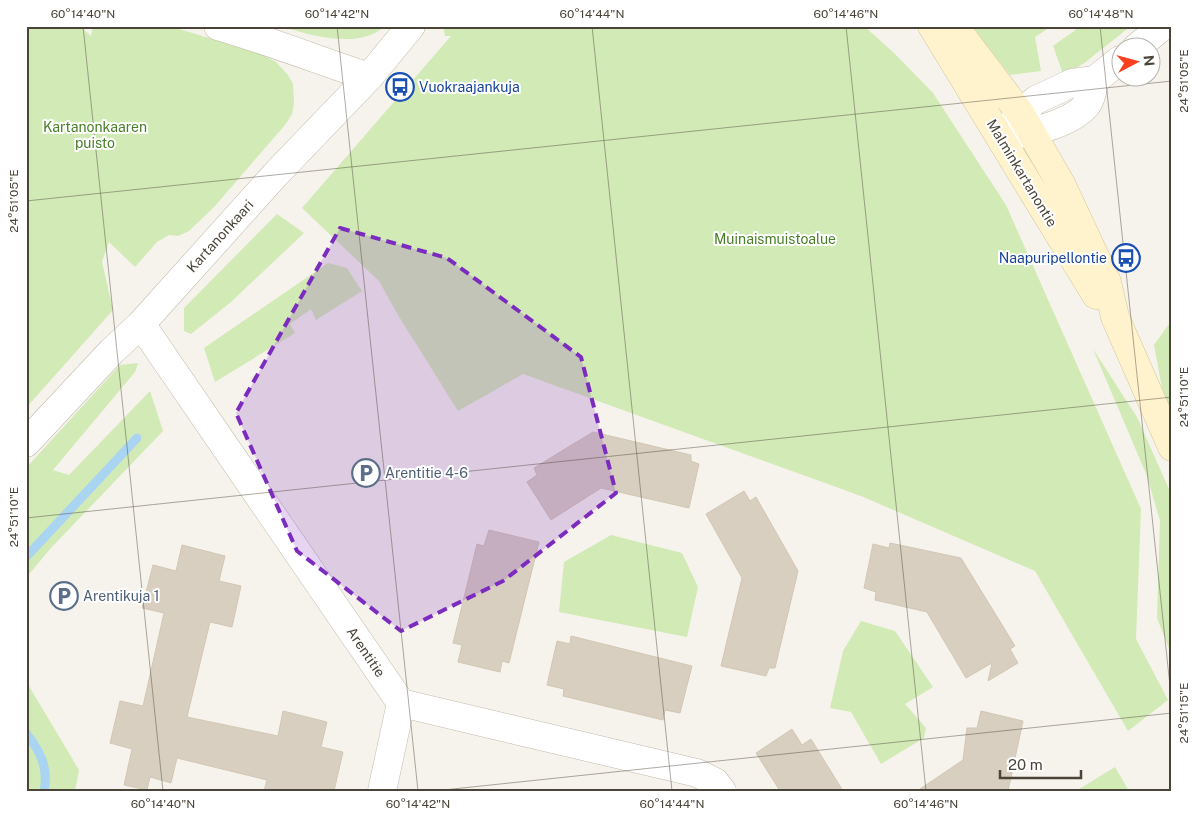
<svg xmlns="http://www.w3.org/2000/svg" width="1198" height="817" viewBox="0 0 1198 817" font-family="'Public Sans',sans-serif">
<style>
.green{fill:#d2eab5}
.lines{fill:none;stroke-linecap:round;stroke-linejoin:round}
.stream{stroke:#a9d4f2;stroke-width:9}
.building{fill:#d8cfc1;stroke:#d3c7b4}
.minor-casing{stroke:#c2bbae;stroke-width:29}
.tertiary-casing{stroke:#c2bbae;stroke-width:29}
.secondary-casing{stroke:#d6c79b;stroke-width:29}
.minor{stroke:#fff;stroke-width:28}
.tertiary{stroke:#fff;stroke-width:28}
.secondary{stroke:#fff3cd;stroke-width:28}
.marked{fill:#7b2cbf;fill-opacity:0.2;stroke:#7b2cbf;stroke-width:4;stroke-dasharray:10 6;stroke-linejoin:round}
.ticks{fill:none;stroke:#4b4439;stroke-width:1;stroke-opacity:0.45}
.labels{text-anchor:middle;stroke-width:4;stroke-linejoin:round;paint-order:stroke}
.transit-label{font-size:14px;fill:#164399;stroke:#fff;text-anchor:start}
.park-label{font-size:14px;fill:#4a7f2a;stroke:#fff}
.street-label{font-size:14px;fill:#4b4439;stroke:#fff}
.service-label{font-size:14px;fill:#4e5e75;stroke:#fff;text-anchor:start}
.neatline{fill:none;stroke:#4b4439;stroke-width:2}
.ticks-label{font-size:12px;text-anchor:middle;fill:#4b4439}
</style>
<rect width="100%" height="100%" fill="#f6f3ec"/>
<path class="green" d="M26,26H80L91,36L93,26H169L259,53L276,62L288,75L293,84L294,103L292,114L285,125L215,206L189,231L178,236L169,235L157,242L135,267L109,242L102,262L113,310L26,408Z
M278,26H385C357,51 309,34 278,26Z
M443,26H864L894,53L933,93L1006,205L1141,509L1136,639L1168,700L1128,731L1035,571L861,496L523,374L458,411L398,315L379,281L302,208L451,36H445Z
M971,26H1052L1035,37L1041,71L1010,75Z
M1081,26H1131L1083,64L1063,74L1053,46Z
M277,214L304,233L231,302L191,334L184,331V308Z
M328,263L347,268L362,291L316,320L311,309L290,324L295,333L215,382L204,348Z
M1172,320V412L1163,393L1154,345Z
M1093,349L1137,417L1172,496V656L1157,618L1160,521L1147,476Z
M138,363L135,372L53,470L69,475L150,391L163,431L50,549L26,578V468L120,365Z
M611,535L682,553L698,587L687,637L559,612L564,562Z
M861,621L895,631L933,687L905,704L926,728L924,738L881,764L851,712L830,708L843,651Z
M26,681L79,770L75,791H26Z
M1115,767L1129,791H1076Z"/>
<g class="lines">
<path class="stream" d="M26,557L137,438
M26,733C40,751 49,768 44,791"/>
</g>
<path class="building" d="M593,432L691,455V461L699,464L689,508L601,488L551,520L527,482L537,475L534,468Z
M744,491L750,501L756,497L798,571L775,668H769L766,676L721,666L742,578L706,514Z
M489,530L539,542L509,663L502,661L500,672L458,662L462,645L453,643L477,544L484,546Z
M890,543L961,558L1015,646L1010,649L1018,663L988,681L992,663L966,678L927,612L875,600L876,592L864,588L873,544L889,548Z
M182,545L225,556L219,581L241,586L232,627L210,622L187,717L278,736L283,711L327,722L321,747L343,752L334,791H264L267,780L177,758L171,783L150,777L147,790L124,785L132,749L110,743L120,701L143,706L164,613L142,608L153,565L176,571Z
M571,636L692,666L680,713L665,710L663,720L563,696L564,689L547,685L557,641L570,644Z
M981,711L1023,721L1008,791H917L963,760L967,728H977Z
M792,729L802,745L811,739L843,791H780L756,753Z"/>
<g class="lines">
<defs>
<path id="minor" d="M218,26C269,41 318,60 369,77
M141,324L401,703L697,773L715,782L722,791
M382,791L401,703"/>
<path id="tertiary" d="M1136,48L1163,26
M1008,136C1031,133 1074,123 1088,103C1092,97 1093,87 1095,80
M1002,137L1020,113L1036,100L1072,83L1095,80L1120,60
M26,443L112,351L141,324L275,175L369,77L411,26"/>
<path id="secondary" d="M932,26L1096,295
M954,26L1020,113L1061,184L1107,282L1115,317L1172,447"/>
</defs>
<use href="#minor" class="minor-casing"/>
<use href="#tertiary" class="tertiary-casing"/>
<use href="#secondary" class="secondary-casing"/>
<use href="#minor" class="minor"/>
<use href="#tertiary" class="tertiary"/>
<use href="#secondary" class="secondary"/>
</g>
<path class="marked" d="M340,228L447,258L581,357L616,493L503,581L401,631L297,551L236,413Z"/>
<path class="ticks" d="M83,26L163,791M337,26L418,791M592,26L672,791M846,26L926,791M1100,26L1172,705M26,201L1172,81M26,518L1172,397M434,791L1172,713"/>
<defs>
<symbol id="bus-ring" viewBox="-11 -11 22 22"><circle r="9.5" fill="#fff" stroke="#1a4fb4" stroke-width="1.5"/><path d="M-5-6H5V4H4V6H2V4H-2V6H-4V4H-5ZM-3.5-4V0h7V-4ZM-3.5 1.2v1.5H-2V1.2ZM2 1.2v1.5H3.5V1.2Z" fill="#1a4fb4"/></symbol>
<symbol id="parking-ring" viewBox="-11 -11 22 22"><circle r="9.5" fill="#fff" stroke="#5c6f8a" stroke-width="1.5"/><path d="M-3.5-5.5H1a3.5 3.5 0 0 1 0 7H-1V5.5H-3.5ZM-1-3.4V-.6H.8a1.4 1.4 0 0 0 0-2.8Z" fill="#5c6f8a"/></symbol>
</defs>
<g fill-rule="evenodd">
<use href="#bus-ring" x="384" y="71" width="32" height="32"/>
<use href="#bus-ring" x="1110" y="242" width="32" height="32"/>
<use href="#parking-ring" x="350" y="457" width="32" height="32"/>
<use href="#parking-ring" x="48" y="580" width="32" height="32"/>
</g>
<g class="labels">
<g class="transit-label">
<text x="419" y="92">Vuokraajankuja</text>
<text x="1107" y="263" text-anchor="end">Naapuripellontie</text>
</g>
<g class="park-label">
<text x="95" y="132">Kartanonkaaren<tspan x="95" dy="16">puisto</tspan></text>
<text x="775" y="244">Muinaismuistoalue</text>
</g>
<g class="street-label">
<text transform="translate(1022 173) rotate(59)" y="5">Malminkartanontie</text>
<text transform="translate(220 236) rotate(-48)" y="5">Kartanonkaari</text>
<text transform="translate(366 652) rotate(56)" y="5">Arentitie</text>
</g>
<g class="service-label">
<text x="385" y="478">Arentitie 4-6</text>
<text x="83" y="601">Arentikuja 1</text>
</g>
</g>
<rect width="1198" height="817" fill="none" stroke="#ffffff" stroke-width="55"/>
<g transform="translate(1136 62) rotate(84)"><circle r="24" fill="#ffffff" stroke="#b7b4b0"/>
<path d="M0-4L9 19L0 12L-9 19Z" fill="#fc3f1d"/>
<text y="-8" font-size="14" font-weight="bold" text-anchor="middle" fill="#4b4439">N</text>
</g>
<path d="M1000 770v8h81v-8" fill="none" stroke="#4b4439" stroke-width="2.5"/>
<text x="1008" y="770" font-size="15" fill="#4b4439" stroke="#ffffff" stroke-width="4" paint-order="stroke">20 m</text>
<rect x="28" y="28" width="1142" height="762" class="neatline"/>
<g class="ticks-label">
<text x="83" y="18">60°14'40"N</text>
<text x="337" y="18">60°14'42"N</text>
<text x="592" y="18">60°14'44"N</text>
<text x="846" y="18">60°14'46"N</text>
<text x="1101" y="18">60°14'48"N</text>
<text transform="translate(1184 81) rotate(-90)" y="4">24°51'05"E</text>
<text transform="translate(14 201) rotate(-90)" y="4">24°51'05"E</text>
<text transform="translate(1184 397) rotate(-90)" y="4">24°51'10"E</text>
<text transform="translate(14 517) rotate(-90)" y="4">24°51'10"E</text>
<text transform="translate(1184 713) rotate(-90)" y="4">24°51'15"E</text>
<text x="163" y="808">60°14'40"N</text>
<text x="418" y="808">60°14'42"N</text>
<text x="672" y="808">60°14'44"N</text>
<text x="926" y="808">60°14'46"N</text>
</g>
</svg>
